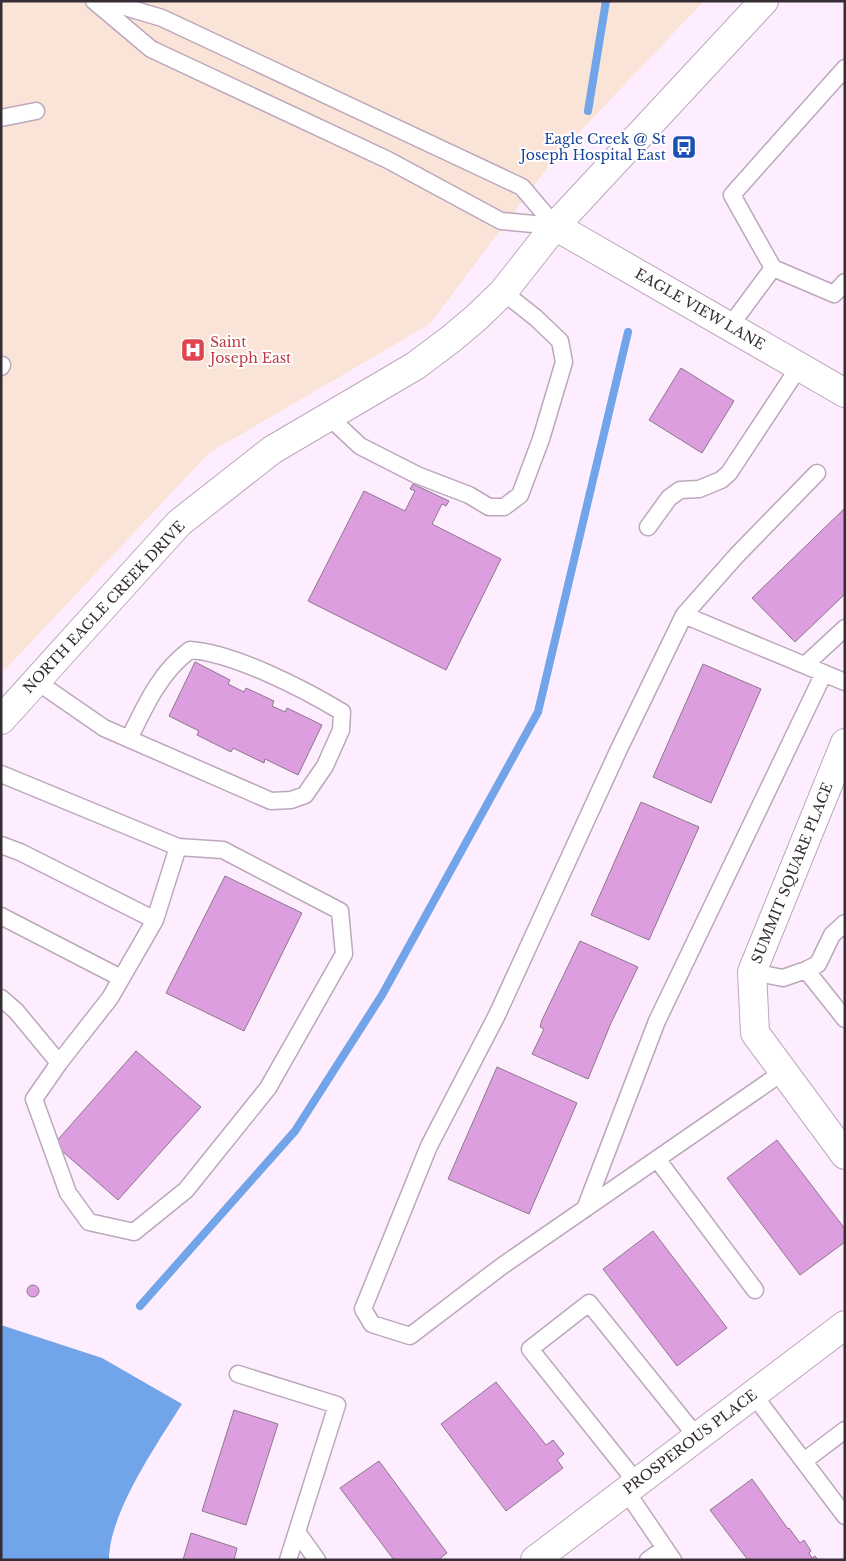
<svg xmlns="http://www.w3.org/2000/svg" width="846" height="1561" viewBox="0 0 846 1561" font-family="'Libre Baskerville',serif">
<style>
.medical{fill:#fae4d7}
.water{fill:#71a4e8}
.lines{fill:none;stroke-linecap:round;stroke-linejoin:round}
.stream{stroke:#71a4e8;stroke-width:8}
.building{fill:#dd9edf;stroke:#8b788c}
.service-casing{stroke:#bca7bc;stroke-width:19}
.minor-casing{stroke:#bca7bc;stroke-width:30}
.tertiary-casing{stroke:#bca7bc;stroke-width:30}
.service{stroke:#fff;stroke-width:16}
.minor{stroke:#fff;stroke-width:28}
.tertiary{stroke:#fff;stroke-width:28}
.labels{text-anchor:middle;stroke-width:4;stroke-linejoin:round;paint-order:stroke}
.transit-label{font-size:14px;fill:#164399;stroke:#fff;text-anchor:end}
.street-label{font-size:14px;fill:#352c35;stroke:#fff}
.health-label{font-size:14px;fill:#be3a42;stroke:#fff;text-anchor:start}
</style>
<rect width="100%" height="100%" fill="#feedff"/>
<path class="medical" d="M1,1H704L554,159L430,324L209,453L1,674Z"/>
<path class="water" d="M1,1325L102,1358L182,1404C157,1444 109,1513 109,1560H1Z"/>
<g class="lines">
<path class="stream" d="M588,111L606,1
M140,1306L295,1131L382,995L538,712L628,332"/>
</g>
<path class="building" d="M691,137L695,141L689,147L685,144Z
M681,368L734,401L702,453L649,420Z
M413,484L449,501L446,506L442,504L432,524L501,559L446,670L308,601L364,491L405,511L415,491L410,489Z
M845,508V594L795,642L752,598Z
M195,662L230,680L228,684L244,692L246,688L274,701L272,706L285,712L287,708L322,725L298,775L265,759L264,763L233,748L231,752L197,735L199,731L169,716Z
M703,664L761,689L711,803L653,777Z
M641,802L699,827L649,940L591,915Z
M225,876L302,913L244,1031L166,993Z
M580,941L638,967L611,1023L588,1079L532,1054L544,1029L540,1027L542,1020Z
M136,1051L201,1107L118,1200L54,1144Z
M497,1067L577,1103L529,1214L448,1179Z
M777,1140L845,1229V1242L800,1275L727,1178Z
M653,1231L727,1328L677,1366L603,1269Z
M27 1291a6 6 0 1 1 12 0a6 6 0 1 1-12 0Z
M496,1382L546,1445L553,1440L564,1454L557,1460L563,1468L506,1511L441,1424Z
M234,1410L278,1424L246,1525L202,1511Z
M379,1461L447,1553L438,1560H394L340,1488Z
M752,1479L788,1529L789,1528L800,1543L804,1540L811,1551L809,1553L812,1558L815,1556L818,1560H748L710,1510Z
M191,1533L237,1548L234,1560H183Z"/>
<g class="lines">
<defs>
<path id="service" d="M94,1L151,49L388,160L501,221L555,226
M105,1L162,18L522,187L555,226
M845,68L732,195L773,268L834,294L845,282
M1,118L36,111
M730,326L773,268
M1,367L2,365
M328,416L360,446L417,475L469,495L489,507H504L520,495L541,439L564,362L560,341L536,318L503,292
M648,527L669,498L680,490L699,489L721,480L729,473L799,367
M684,615L737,555L817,473
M805,665L845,628
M36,681L104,728L271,801L291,800L305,795L325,766L341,730L342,712C304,689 234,653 190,650C160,672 145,706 129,739
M1,774L178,847L223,850L340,911L344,954L268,1088L186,1190L134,1232L89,1222L68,1193L34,1099L59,1063L16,1011L1,998
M1,845L20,852L155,920
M1,916L121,978
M806,970L845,1019
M752,972L783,978L806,970L818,964L832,935L845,923
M59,1063L110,998L155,920L178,847
M783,1072L502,1266L410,1336L372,1324L363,1309L429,1146L497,1015L619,749L684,615L845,682
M657,1159L755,1290
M585,1209L657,1021L824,673
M238,1374L337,1405L288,1560
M753,1394L845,1516
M804,1461L845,1430
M637,1483L530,1349L589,1303L697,1437
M626,1491L673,1560
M297,1532L317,1560
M648,1560L665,1548"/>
<path id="minor" d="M555,226L845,393
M845,743L752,972L755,1033L845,1155
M535,1560L845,1325"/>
<path id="tertiary" d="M1,720L179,523L272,450L415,366L451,339L476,318L503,292L555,226L764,1"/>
</defs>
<use href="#service" class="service-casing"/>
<use href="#minor" class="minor-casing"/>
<use href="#tertiary" class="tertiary-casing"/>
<use href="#service" class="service"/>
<use href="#minor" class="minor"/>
<use href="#tertiary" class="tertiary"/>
</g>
<defs>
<symbol id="bus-square" viewBox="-11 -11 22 22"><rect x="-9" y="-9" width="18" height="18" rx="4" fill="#1a4fb4" stroke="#fff"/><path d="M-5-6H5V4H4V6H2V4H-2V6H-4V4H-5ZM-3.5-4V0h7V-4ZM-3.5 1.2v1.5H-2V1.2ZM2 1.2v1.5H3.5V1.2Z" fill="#fff"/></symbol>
<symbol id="hospital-square" viewBox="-11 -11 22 22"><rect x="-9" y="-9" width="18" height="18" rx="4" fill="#e0444e" stroke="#fff"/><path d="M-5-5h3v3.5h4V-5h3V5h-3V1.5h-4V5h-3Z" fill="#fff"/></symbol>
</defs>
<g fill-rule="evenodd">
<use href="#bus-square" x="670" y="133" width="28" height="28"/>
<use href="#hospital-square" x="179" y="336" width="28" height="28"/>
</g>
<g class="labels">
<g class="transit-label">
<text x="666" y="144">Eagle Creek @ St<tspan x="666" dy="16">Joseph Hospital East</tspan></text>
</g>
<g class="street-label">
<text transform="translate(700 309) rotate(30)" y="5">EAGLE VIEW LANE</text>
<text transform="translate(104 607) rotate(-47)" y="5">NORTH EAGLE CREEK DRIVE</text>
<text transform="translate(792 873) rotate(-68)" y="5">SUMMIT SQUARE PLACE</text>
<text transform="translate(690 1442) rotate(-37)" y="5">PROSPEROUS PLACE</text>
</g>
<g class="health-label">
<text x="210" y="347">Saint<tspan x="210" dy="16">Joseph East</tspan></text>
</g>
</g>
<rect width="846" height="1561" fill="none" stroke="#352c35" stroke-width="5"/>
</svg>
